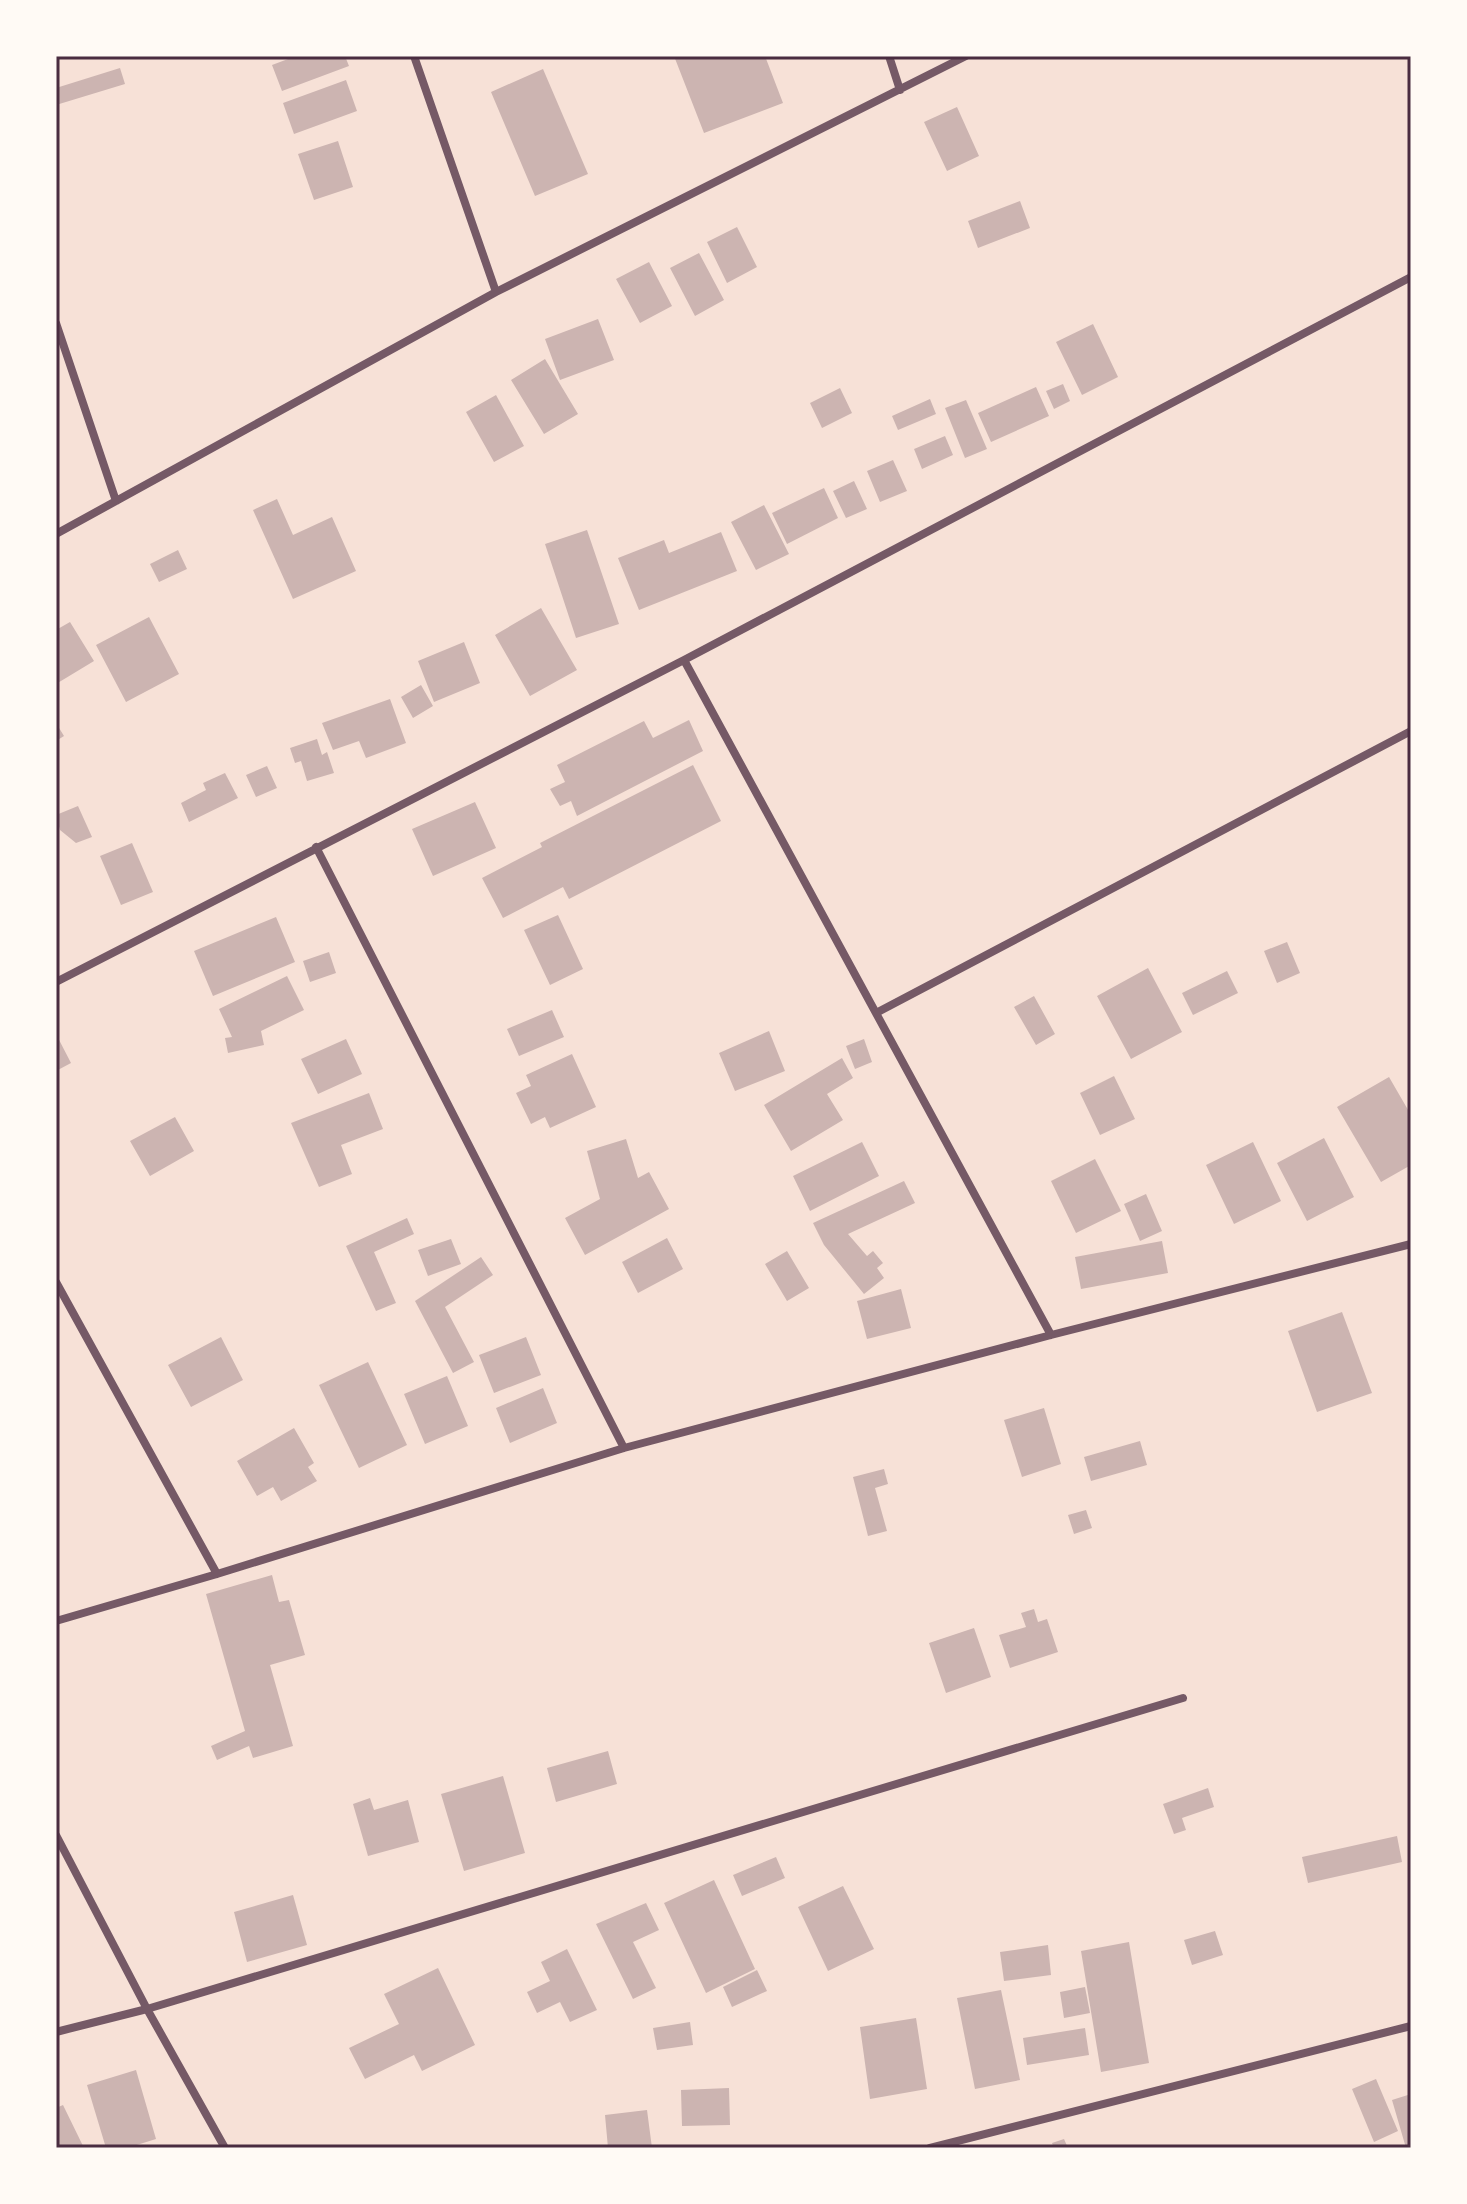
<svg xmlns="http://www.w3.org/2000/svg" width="1467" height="2204" viewBox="0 0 1467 2204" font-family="Signika,sans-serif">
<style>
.building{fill:#ccb4b1}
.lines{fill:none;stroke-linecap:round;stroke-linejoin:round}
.minor{stroke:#755966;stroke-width:8}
.neatline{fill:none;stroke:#4a2c40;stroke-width:3}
</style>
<rect width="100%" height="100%" fill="#f7e1d7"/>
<path class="building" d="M296,56H345L349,66L282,91L272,65Z
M674,56H765L783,103L704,133Z
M120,68L125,84L56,105V88Z
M543,69L588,174L535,196L491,92Z
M346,80L357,111L294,134L283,103Z
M957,107L979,156L947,171L924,122Z
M338,141L353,187L314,200L298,154Z
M1020,201L1030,228L978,248L968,221Z
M737,227L757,267L727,283L707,242Z
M699,253L724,300L695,316L670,268Z
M649,262L672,306L640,323L616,279Z
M598,319L614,360L560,380L545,339Z
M1093,324L1118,377L1082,395L1056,342Z
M545,359L578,414L544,434L511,380Z
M1063,384L1070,401L1054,409L1046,391Z
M1036,387L1049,416L991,442L978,413Z
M840,388L852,413L822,428L810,403Z
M496,395L524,446L494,462L466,412Z
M930,399L936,414L898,430L892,416Z
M966,400L987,449L965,458L945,408Z
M945,436L953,455L922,469L914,449Z
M893,460L907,491L880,502L867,471Z
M854,481L867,509L846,518L833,491Z
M824,488L838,518L787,544L772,513Z
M277,499L293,535L332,517L356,571L293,599L253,510Z
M764,505L789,554L756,570L731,522Z
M587,530L619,624L576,638L545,544Z
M721,532L737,571L639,610L618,558L664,540L669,553Z
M178,550L187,569L159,582L150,564Z
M541,608L577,670L530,696L495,635Z
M149,617L179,674L126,702L96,645Z
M70,622L94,661L56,684V630Z
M464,642L480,683L434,702L418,661Z
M421,685L433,706L413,718L401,697Z
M390,699L406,743L366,758L359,741L333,750L322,723Z
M689,720L703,751L577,816L571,801L560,806L550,789L565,782L557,765L644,721L653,738Z
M56,723L64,736L56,741Z
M317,739L322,755L327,752L334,773L307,781L301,761L295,763L290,748Z
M693,765L721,821L569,899L563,887L503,918L482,878L542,847L540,843Z
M267,766L277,788L256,797L246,775Z
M225,773L238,798L189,822L181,803L206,790L203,783Z
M475,802L496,848L433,876L412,829Z
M78,806L92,837L76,843L60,830L56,815Z
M132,843L153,892L121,905L100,856Z
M558,915L583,969L550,985L524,930Z
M276,917L295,962L213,996L194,951Z
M1287,942L1300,973L1277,983L1264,951Z
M329,952L336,973L310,982L303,961Z
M1148,968L1182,1032L1131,1059L1097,996Z
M1227,971L1238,993L1193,1015L1182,993Z
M287,976L304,1010L261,1031L264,1045L228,1053L225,1038L232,1037L219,1009Z
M1034,996L1055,1034L1036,1045L1014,1007Z
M552,1010L564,1037L519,1056L507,1029Z
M769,1031L785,1071L735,1091L719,1053Z
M56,1034L71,1063L56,1071Z
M346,1039L362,1074L318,1094L301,1059Z
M864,1039L872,1062L855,1069L846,1046Z
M572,1054L596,1107L550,1128L545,1117L531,1124L516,1093L531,1086L526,1075Z
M842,1058L853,1078L827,1094L843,1120L791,1151L764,1105Z
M1114,1076L1135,1119L1100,1135L1080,1093Z
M1389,1077L1411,1115V1165L1381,1182L1337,1107Z
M369,1093L383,1129L341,1145L352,1174L319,1187L291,1123Z
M175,1117L194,1151L150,1176L130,1141Z
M1324,1138L1354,1197L1307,1221L1277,1163Z
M626,1139L638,1178L649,1172L669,1209L585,1255L565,1218L600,1199L587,1151Z
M862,1142L879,1176L810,1211L793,1176Z
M1253,1142L1281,1201L1234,1224L1206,1165Z
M1095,1159L1121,1211L1076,1233L1051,1181Z
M904,1181L915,1203L848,1234L867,1256L873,1251L883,1263L877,1268L884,1278L864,1294L824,1245L813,1223Z
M1146,1194L1162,1231L1140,1241L1124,1204Z
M407,1218L414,1234L374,1252L396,1303L376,1311L346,1246Z
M667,1238L683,1269L638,1293L622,1262Z
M451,1239L461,1264L428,1276L418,1250Z
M1162,1241L1168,1273L1081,1289L1075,1257Z
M787,1251L809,1288L787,1301L765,1264Z
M481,1257L493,1275L445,1307L474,1362L453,1373L415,1301Z
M901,1289L911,1328L867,1339L857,1301Z
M1342,1312L1372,1393L1317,1412L1288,1331Z
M221,1337L243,1380L191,1407L168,1365Z
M526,1337L541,1375L494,1393L479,1355Z
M368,1362L407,1445L359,1468L319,1385Z
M447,1376L468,1426L425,1444L404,1394Z
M543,1388L557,1423L510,1443L496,1408Z
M1044,1408L1061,1464L1022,1477L1004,1420Z
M294,1428L314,1463L308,1467L317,1481L281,1501L273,1487L257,1496L237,1461Z
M1140,1441L1147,1465L1091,1481L1084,1457Z
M884,1469L888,1484L875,1488L887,1531L868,1536L853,1477Z
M1086,1510L1092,1528L1074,1534L1068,1515Z
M272,1575L279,1602L289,1600L305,1655L270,1665L293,1746L253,1758L249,1746L217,1760L211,1746L245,1731L206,1594Z
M1034,1609L1038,1622L1047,1619L1058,1652L1010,1668L999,1635L1026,1627L1021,1613Z
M974,1628L991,1677L946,1693L929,1643Z
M608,1751L617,1784L556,1802L547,1768Z
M503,1776L525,1853L464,1871L441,1794Z
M1208,1788L1214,1807L1182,1818L1186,1830L1174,1834L1163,1804Z
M370,1798L374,1810L408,1800L419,1842L368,1856L353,1804Z
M1397,1836L1402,1862L1308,1883L1302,1857Z
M776,1857L785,1878L742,1896L733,1875Z
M714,1880L755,1969L706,1993L664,1903Z
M843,1886L874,1949L828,1971L798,1907Z
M293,1895L307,1945L247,1962L234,1912Z
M646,1903L659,1930L633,1942L656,1988L633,1999L596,1924Z
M1215,1931L1223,1955L1192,1965L1184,1940Z
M1129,1942L1149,2063L1101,2072L1081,1951Z
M1048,1945L1051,1975L1004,1981L1000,1952Z
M567,1949L597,2010L570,2022L560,2002L537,2013L527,1992L550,1981L541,1962Z
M438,1968L475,2045L422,2071L414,2055L365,2079L349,2048L399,2024L384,1994Z
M757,1970L767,1991L732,2007L723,1987Z
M1085,1987L1090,2013L1064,2018L1060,1992Z
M1001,1990L1020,2080L975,2089L957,1998Z
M916,2018L927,2089L870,2099L860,2027Z
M690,2022L693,2045L657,2050L653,2028Z
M1085,2028L1089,2055L1027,2065L1023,2038Z
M136,2070L156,2139L127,2148H106L87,2085Z
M1376,2079L1398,2131L1374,2142L1352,2089Z
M729,2088L730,2125L682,2126L681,2090Z
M1411,2094V2148H1406L1392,2100Z
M63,2105L84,2148H57L56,2108Z
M647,2110L652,2148H608L605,2115Z
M1064,2139L1068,2148H1054L1052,2143Z"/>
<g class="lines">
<path class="minor" d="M414,56L496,292
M889,56L900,90
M56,323L116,501
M56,534L496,292L966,56
M684,660L1051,1335
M316,847L624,1448
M56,982L684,660L1411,277
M876,1013L1411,731
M56,1282L217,1574
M56,1621L217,1574L624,1448L1051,1335L1411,1244
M56,1835L147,2009L225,2148
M56,2032L147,2009L1183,1698
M930,2148L1411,2026"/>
</g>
<rect width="1467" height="2204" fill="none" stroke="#fffaf5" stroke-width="116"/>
<rect x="58" y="58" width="1351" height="2088" class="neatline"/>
</svg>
